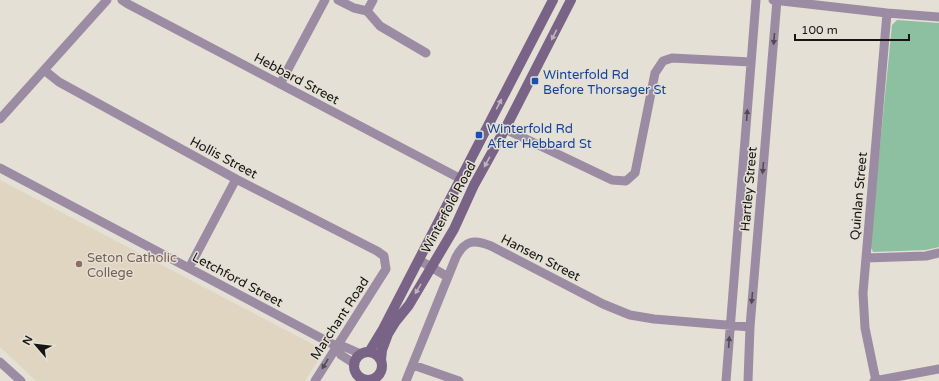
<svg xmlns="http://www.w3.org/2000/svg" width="939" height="381" viewBox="0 0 939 381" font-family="'Varela Round',sans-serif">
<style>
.education{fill:#e0d5c1}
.green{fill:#8cc0a1}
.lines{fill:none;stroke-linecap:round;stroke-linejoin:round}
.minor{stroke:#9b8ca4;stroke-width:9}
.secondary{stroke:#796386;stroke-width:10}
.oneway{fill:#bfb4b9}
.oneway2{fill:#524b54}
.transit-dot{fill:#1a4fb4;stroke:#e4e0d5;stroke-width:1.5}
.education-dot{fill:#8d6e63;stroke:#e4e0d5;stroke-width:1.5}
.labels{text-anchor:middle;stroke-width:3;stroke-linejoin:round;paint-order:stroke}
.transit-label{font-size:13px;fill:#164399;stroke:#e4e0d5;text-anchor:start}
.street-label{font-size:13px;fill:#171512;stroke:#e4e0d5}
.education-label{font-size:13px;fill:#785e54;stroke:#e4e0d5;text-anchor:start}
</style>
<rect width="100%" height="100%" fill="#e4e0d5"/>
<path class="education" d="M0,180L318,347L321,356L305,381H36L0,347Z"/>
<path class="green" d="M897,20L939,23V247L926,250L873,252L870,245L892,25Z"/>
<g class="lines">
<path class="minor" d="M122,0L128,4L461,179
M338,0L354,8L367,11
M773,0L887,13L939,17
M367,11L380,26L426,53
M367,11L373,0
M44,70L59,82L236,179L377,251L384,256L386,269L315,381
M280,84L325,0
M0,119L107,0
M505,129L612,180L626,181L635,173L655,73L663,61L672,58L751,62
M0,168L336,346L345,347L361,354
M866,258L926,256L939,253
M419,260L448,277
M189,268L236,179
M336,346L341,355L355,364
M0,362L21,381
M413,365L459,381
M406,381L456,257C465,240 474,239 491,246L603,304L630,315L654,319L750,327
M726,381L756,0
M748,381L750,327L777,0
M874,381L939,369
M876,381L865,328L863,293L887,13"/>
<path class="secondary" d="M369,352L383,329L553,0
M354 366a14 14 0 1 1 28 0a14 14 0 1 1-28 0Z
M381,360L382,350L388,334L396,321L409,305L454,229L474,185L505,129L571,0"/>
</g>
<defs><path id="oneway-solid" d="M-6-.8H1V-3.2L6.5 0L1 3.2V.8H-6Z"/></defs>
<g class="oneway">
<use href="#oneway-solid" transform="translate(554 35) rotate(117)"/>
<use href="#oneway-solid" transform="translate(499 104) rotate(-63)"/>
<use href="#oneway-solid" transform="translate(487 162) rotate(119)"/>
<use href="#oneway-solid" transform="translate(418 289) rotate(121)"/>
</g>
<g class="oneway2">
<use href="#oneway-solid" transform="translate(774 39) rotate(95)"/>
<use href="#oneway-solid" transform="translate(747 115) rotate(-86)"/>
<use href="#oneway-solid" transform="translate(763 168) rotate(95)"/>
<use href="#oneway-solid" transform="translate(752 298) rotate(95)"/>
<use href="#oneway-solid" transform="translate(729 342) rotate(-86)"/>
<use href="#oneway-solid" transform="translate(325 364) rotate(121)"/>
</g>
<g class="transit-dot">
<rect x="531" y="77" width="8" height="8" rx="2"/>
<rect x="475" y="131" width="8" height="8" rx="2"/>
</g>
<circle class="education-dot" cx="79" cy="264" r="4"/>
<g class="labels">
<g class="transit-label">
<text x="543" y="79">Winterfold Rd<tspan x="543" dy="15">Before Thorsager St</tspan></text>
<text x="487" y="133">Winterfold Rd<tspan x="487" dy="15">After Hebbard St</tspan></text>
</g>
<g class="street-label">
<text transform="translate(297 78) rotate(28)" y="5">Hebbard Street</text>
<text transform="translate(224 157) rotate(28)" y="5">Hollis Street</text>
<text transform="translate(748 189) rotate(-85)" y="5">Hartley Street</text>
<text transform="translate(858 196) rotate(-85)" y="5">Quinlan Street</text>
<text transform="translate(448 207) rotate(-62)" y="5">Winterfold Road</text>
<text transform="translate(541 257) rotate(27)" y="5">Hansen Street</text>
<text transform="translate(238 279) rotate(28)" y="5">Letchford Street</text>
<text transform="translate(339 318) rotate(-57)" y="5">Marchant Road</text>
</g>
<g class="education-label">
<text x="87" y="262">Seton Catholic<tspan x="87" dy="15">College</tspan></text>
</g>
</g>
<g transform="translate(36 345) rotate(298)" stroke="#e4e0d5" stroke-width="3" paint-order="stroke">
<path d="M0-3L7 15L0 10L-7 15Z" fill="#171512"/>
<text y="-6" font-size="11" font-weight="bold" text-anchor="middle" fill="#171512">N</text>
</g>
<path d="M795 34v6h114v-6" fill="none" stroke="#171512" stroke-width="2"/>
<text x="801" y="34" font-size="12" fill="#171512" stroke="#e4e0d5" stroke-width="3" paint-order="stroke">100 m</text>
</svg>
